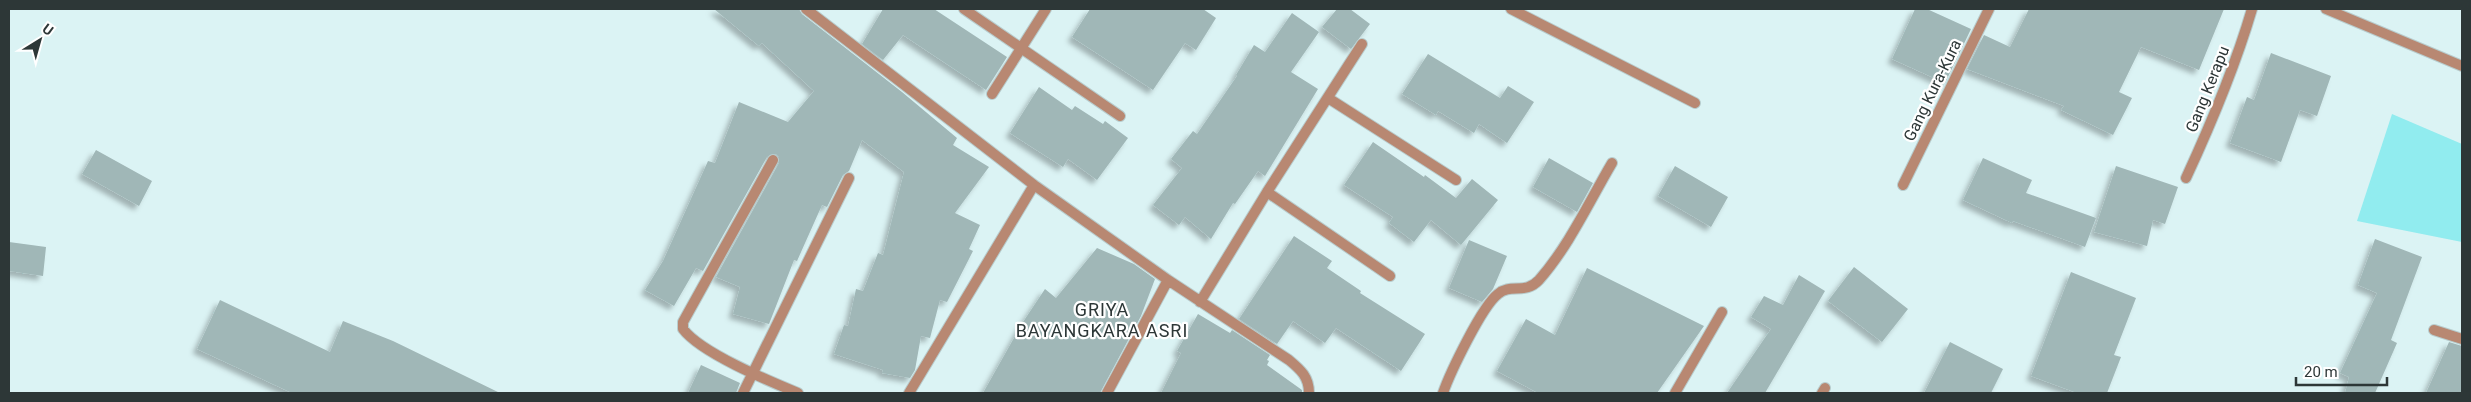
<svg xmlns="http://www.w3.org/2000/svg" width="2471" height="402" viewBox="0 0 2471 402" font-family="Roboto,sans-serif">
<style>
.green{fill:#91ecef}
.building{fill:#a0b7b7;filter:url(#shadow)}
.lines{fill:none;stroke-linecap:round;stroke-linejoin:round}
.minor-casing{stroke:#b8cdce;stroke-width:12}
.minor{stroke:#b88872;stroke-width:10}
.labels{text-anchor:middle;stroke-width:4.5;stroke-linejoin:round;paint-order:stroke}
.street-label{font-size:16px;fill:#2d3737;stroke:#fff}
.neighbourhood-label{font-size:18px;letter-spacing:1px;fill:#2d3737;stroke:#fff}
</style>
<defs>
<filter id="shadow"><feDropShadow dx="-4.5" dy="4.5" stdDeviation="2.5" flood-color="#0004"/></filter>
</defs>
<rect width="100%" height="100%" fill="#dbf3f4"/>
<path class="green" d="M2392,114L2462,144V242L2357,221Z"/>
<path class="building" d="M714,9H799L802,14L902,92L957,138L953,145L989,167L955,213L980,225L969,249L973,251L947,302L940,300L930,338L921,336L915,370L910,378L882,373L883,370L834,354L844,325L848,326L856,289L863,291L878,253L883,255L904,172L862,140L849,171L843,175L827,207L822,205L797,261L794,260L769,324L733,314L740,287L716,277L779,163V157L776,154L767,157L703,271L696,268L674,306L645,290L663,261L708,161L715,163L739,102L788,122L814,91L762,43L759,46Z
M883,9H934L1007,57L986,90L903,35L883,60L862,44Z
M1090,9H1203L1216,18L1196,50L1185,43L1153,90L1072,37Z
M1337,9H1350L1370,24L1351,49L1322,27Z
M1915,9H1927L1971,29L1945,83L1892,59Z
M2029,9H2224L2199,70L2141,47L2119,92L2132,98L2113,135L2061,110L2064,106L1967,69L1984,35L2010,47Z
M1292,13L1319,32L1291,72L1318,89L1265,176L1258,171L1235,204L1233,203L1211,239L1185,217L1179,225L1153,205L1182,168L1171,159L1193,131L1197,134L1237,76L1236,75L1254,45L1265,52Z
M2271,53L2331,76L2317,116L2300,110L2281,162L2230,143L2247,97L2254,100Z
M1428,54L1500,98L1508,86L1534,102L1507,143L1479,124L1474,133L1438,111L1436,115L1402,94Z
M1039,87L1072,110L1075,106L1103,124L1105,121L1128,138L1097,180L1068,159L1063,167L1010,133Z
M1373,142L1424,177L1425,175L1456,198L1472,179L1498,200L1461,245L1431,220L1414,242L1389,223L1393,217L1344,185Z
M96,150L152,181L139,206L82,174Z
M1549,158L1593,183L1577,212L1533,187Z
M1983,158L2032,180L2026,193L2096,218L2085,247L2013,221L2012,223L1963,200Z
M1675,166L1728,197L1711,227L1658,196Z
M2116,166L2178,187L2165,224L2153,220L2147,246L2094,232Z
M1294,236L1332,261L1327,268L1361,291L1360,293L1425,334L1401,371L1336,328L1325,343L1293,321L1277,344L1239,319Z
M2375,239L2422,257L2391,340L2397,343L2375,393H2345L2349,377L2340,373L2377,293L2358,285Z
M1469,240L1507,256L1493,289L1482,302L1449,288Z
M9,242L46,247L43,276L9,271Z
M1097,248L1134,264L1155,279L1141,316L1100,393H983L1023,322L1045,289L1056,298Z
M1854,267L1908,309L1882,342L1828,301Z
M1587,268L1704,326L1657,393H1538L1497,371L1526,319L1555,335Z
M2071,272L2136,298L2114,355L2121,357L2107,393H2077L2031,376Z
M1799,275L1825,291L1765,393H1727L1771,329L1751,317L1764,296L1783,305Z
M220,300L330,352L343,321L393,341L500,393H292L197,349Z
M1198,314L1230,333L1232,330L1270,355L1267,360L1269,361L1267,365L1302,390V393H1161L1181,353L1177,351Z
M1950,342L2003,369L1991,393H1924Z
M2449,342L2462,346V393H2426Z
M701,365L740,383L736,393H688Z"/>
<g class="lines">
<defs>
<path id="minor" d="M806,9L1034,185L1168,280L1289,360C1301,370 1309,377 1309,393
M964,9L1120,116
M1511,9L1695,103
M2326,9L2462,66
M992,94L1046,9
M1328,98L1456,180
M773,160L683,322V329C701,353 769,381 798,393
M2186,178C2211,124 2235,67 2252,9
M1903,185L1989,9
M1267,192L1390,276
M1200,302L1267,192L1362,44
M2434,330L2462,339
M743,393L849,178
M909,393L1034,185
M1107,393L1168,280
M1443,393C1450,373 1482,306 1498,294C1511,283 1525,295 1539,280C1569,246 1589,202 1612,163
M1675,393L1722,312
M1822,393L1825,388"/>
</defs>
<use href="#minor" class="minor-casing"/>
<use href="#minor" class="minor"/>
</g>
<g class="labels">
<g class="street-label">
<text transform="translate(2207 89) rotate(-68)" y="6">Gang Kerapu</text>
<text transform="translate(1932 90) rotate(-64)" y="6">Gang Kura-Kura</text>
</g>
<g class="neighbourhood-label">
<text x="1102" y="316">GRIYA<tspan x="1102" dy="21">BAYANGKARA ASRI</tspan></text>
</g>
</g>
<rect width="2471" height="402" fill="none" stroke="#2d3737" stroke-width="20"/>
<g transform="translate(40 40) rotate(37)" stroke="#ffffff" stroke-width="4" paint-order="stroke">
<path d="M0-4L9 19L0 12L-9 19Z" fill="#2d3737"/>
<text y="-8" font-size="14" font-weight="bold" text-anchor="middle" fill="#2d3737">U</text>
</g>
<path d="M2296 377v8h91v-8" fill="none" stroke="#2d3737" stroke-width="2.5"/>
<text x="2304" y="377" font-size="15" fill="#2d3737" stroke="#ffffff" stroke-width="4" paint-order="stroke">20 m</text>
</svg>
